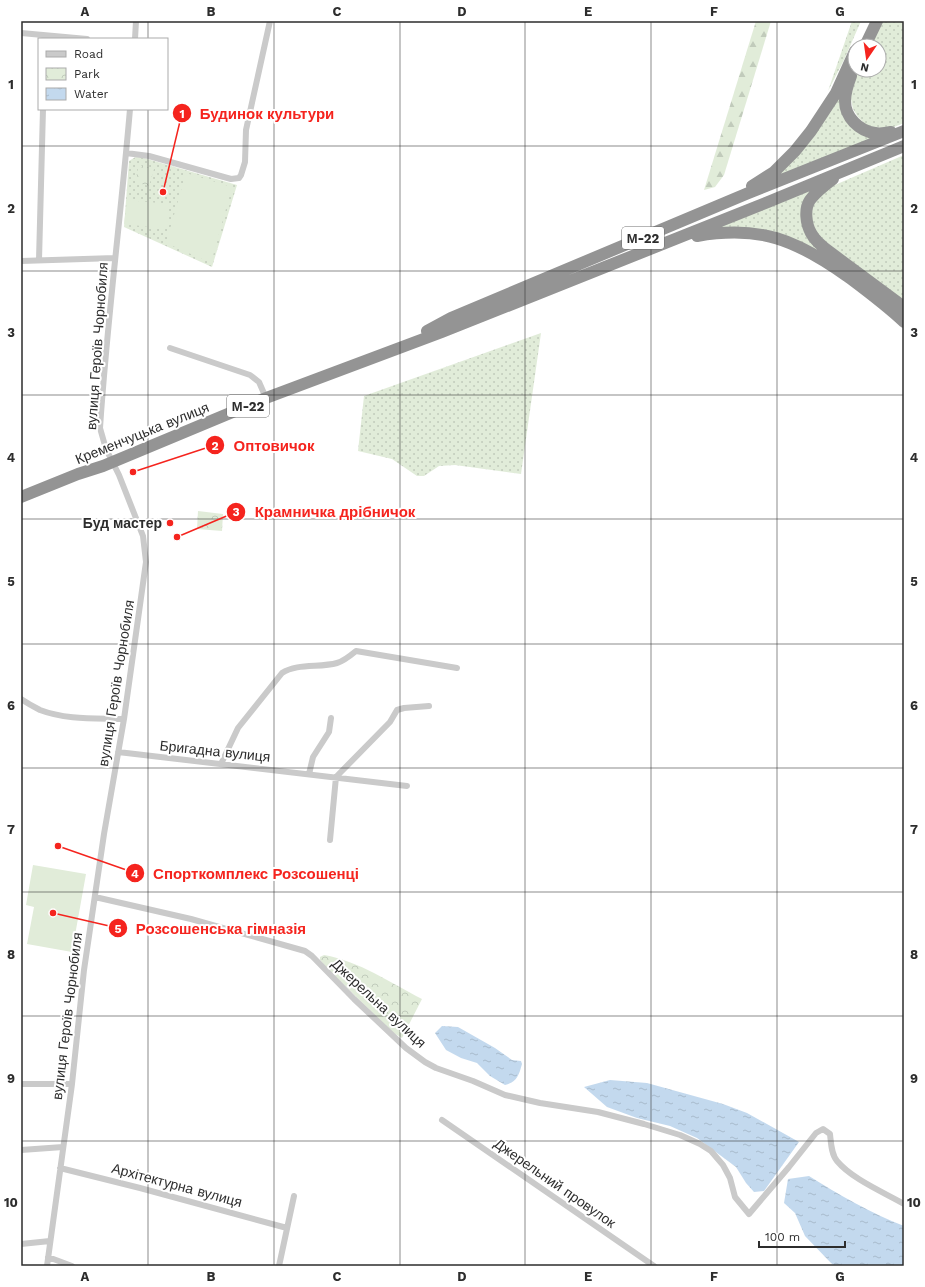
<svg xmlns="http://www.w3.org/2000/svg" width="925" height="1287" viewBox="0 0 925 1287" font-family="'Work Sans',sans-serif">
<style>
.grass{fill:url(#grass-dots)}
.forest{fill:url(#forest-firs)}
.park{fill:url(#park-crowns)}
.garden{fill:#e1ecd9}
.water{fill:url(#water-ripples)}
.lines{fill:none;stroke-linecap:round;stroke-linejoin:round}
.street{stroke:#cacaca;stroke-width:6}
.highway{stroke:#949494;stroke-width:12}
.grid{fill:none;stroke:#2d2d2d;stroke-width:1;stroke-opacity:0.55}
.poi-dot{fill:#f5241e;stroke:#fff;stroke-width:1.5}
.labels{text-anchor:middle;stroke-width:4;stroke-linejoin:round;paint-order:stroke}
.shield{fill:#fff;stroke:#6c6c6c;stroke-width:1}
.shield-label{font-size:13px;font-weight:bold;fill:#2d2d2d}
.street-label{font-size:14px;fill:#2d2d2d;stroke:#fff}
.poi-label{font-size:14px;font-weight:bold;fill:#2d2d2d;stroke:#fff;text-anchor:end}
.leader{fill:none;stroke:#f5241e;stroke-width:1.5}
.callout-dot{fill:#f5241e;stroke:#fff;stroke-width:1.5}
.mark-label{font-size:12px;text-anchor:middle;font-weight:bold;fill:#fff}
.callout-label{font-size:15px;text-anchor:middle;font-weight:bold;fill:#f5241e;stroke:#fff;stroke-width:4;stroke-linejoin:round;paint-order:stroke}
.neatline{fill:none;stroke:#2d2d2d;stroke-width:1.5}
.grid-label{font-size:13px;text-anchor:middle;font-weight:bold;fill:#2d2d2d}
</style>
<defs>
<pattern id="grass-dots" width="8" height="8" patternUnits="userSpaceOnUse"><rect width="8" height="8" fill="#e1ecd9"/><path d="M2 2h.1M6 6h.1" fill="none" stroke="#c1cbbb" stroke-width="1.8" stroke-linecap="round"/></pattern>
<pattern id="forest-firs" width="22" height="20" patternUnits="userSpaceOnUse"><rect width="22" height="20" fill="#e1ecd9"/><path d="M5 1l3.5 6h-7zM16 11l3.5 6h-7z" fill="#c1cbbb"/></pattern>
<pattern id="park-crowns" width="20" height="18" patternUnits="userSpaceOnUse"><rect width="20" height="18" fill="#e1ecd9"/><path d="M2 6a3 3 0 1 1 6 0M12 15a3 3 0 1 1 6 0" fill="none" stroke="#c1cbbb"/></pattern>
<pattern id="water-ripples" width="26" height="14" patternUnits="userSpaceOnUse"><rect width="26" height="14" fill="#c3d9ee"/><path d="M2 4q2-2 4 0t4 0M15 11q2-2 4 0t4 0" fill="none" stroke="#a8bbcc"/></pattern>
</defs>
<rect width="100%" height="100%" fill="#fff"/>
<path class="grass" d="M852,21H861L844,60L828,91Z
M880,21H904V123L889,129L867,126L858,117L853,109L850,95L852,84L858,70H879V46H869Z
M843,84L842,99L874,138L764,181Z
M904,155V304L815,233L810,214L813,205L828,188Z
M137,156L237,185L212,267L124,227L129,161Z
M811,190L806,200L822,251L712,229Z
M541,333L521,474L455,465L439,466L424,476H417L392,459L358,451L364,396Z"/>
<path class="forest" d="M756,21H771L724,175L715,187L704,190Z"/>
<path class="park" d="M139,165L154,169L149,186L135,182Z
M198,511L223,514L222,531L197,529Z
M324,955C359,961 391,983 422,999L402,1038L392,1032L326,967L320,960V957Z"/>
<path class="garden" d="M186,173L232,187L211,263L166,243Z
M127,200L169,204L167,229L124,224Z
M33,865L86,874L72,952L27,944L34,907L26,905Z"/>
<path class="water" d="M442,1026L458,1027L495,1048L512,1060L521,1061L522,1064C519,1075 517,1082 505,1085L490,1076L477,1063L461,1058L446,1050L435,1033Z
M610,1080L647,1083L723,1104L747,1113L799,1142L764,1191L754,1192L746,1183L736,1167L697,1138L670,1126L637,1118L607,1107L584,1087Z
M809,1176C839,1195 871,1213 904,1226V1266H835L831,1263L805,1236L795,1213L784,1203L788,1179Z"/>
<g class="lines">
<path class="street" d="M21,33L87,39
M135,39L136,21
M126,153L149,156L231,179L239,178L241,175L245,162L246,130L270,21
M39,260L43,109
M21,261L115,258
M170,348L250,375L259,382L266,398
M21,699C27,703 34,707 40,710C66,720 96,718 124,719
M118,752L407,786
M221,764L238,728L282,673C297,663 320,668 337,663C344,661 350,656 356,651L457,668
M309,774L313,757L329,732L331,718
M330,840L336,777L390,722L397,710L404,708L429,706
M95,897L191,919L305,951L312,956L354,999L406,1048L425,1062L436,1068L473,1081L505,1095L540,1103L598,1112L644,1124L680,1135L700,1144L711,1151L723,1165L730,1178L735,1197L749,1214L789,1167L816,1133L823,1129L830,1134C831,1142 831,1154 837,1161C852,1179 883,1192 904,1204
M21,1084H72
M442,1120L654,1266
M21,1150L63,1147
M60,1168L140,1188L287,1228
M21,1244L50,1241
M48,1257L72,1266
M47,1266L72,1084L84,970L104,834L124,719L146,562L143,536L119,475L106,449L100,428C107,321 121,215 130,109
M279,1266L294,1196"/>
<path class="highway" d="M865,46L877,21
M851,76C848,84 845,93 845,101C845,117 859,131 875,133C880,134 886,133 891,132
M833,179C825,185 816,192 810,200C804,209 806,224 811,233C815,241 824,248 831,253L904,307
M752,186L774,172L795,151L811,131L836,93L855,51
M697,236C761,225 796,240 847,276C867,291 886,305 904,322
M427,331L451,318L746,194L904,131
M21,497L78,474L103,466L266,398L442,332L768,202L904,146"/>
</g>
<path class="grid" d="M148,21V39M274,21V1266M400,21V1266M525,21V1266M651,21V1266M777,21V1266M148,109V1266M21,146H904M21,271H904M21,395H904M21,519H904M21,644H904M21,768H904M21,892H904M21,1016H904M21,1141H904"/>
<circle class="poi-dot" cx="170" cy="523" r="4"/>
<g class="labels">
<g class="shield">
<rect x="622" y="227" width="42" height="22" rx="3"/>
<rect x="227" y="395" width="42" height="22" rx="3"/>
</g>
<g class="shield-label">
<text x="643" y="243">М-22</text>
<text x="248" y="411">М-22</text>
</g>
<g class="street-label">
<text transform="translate(97 346) rotate(-86)" y="5">вулиця Героїв Чорнобиля</text>
<text transform="translate(142 433) rotate(-22)" y="5">Кременчуцька вулиця</text>
<text transform="translate(116 683) rotate(-81)" y="5">вулиця Героїв Чорнобиля</text>
<text transform="translate(215 751) rotate(6)" y="5">Бригадна вулиця</text>
<text transform="translate(379 1003) rotate(43)" y="5">Джерельна вулиця</text>
<text transform="translate(67 1016) rotate(-83)" y="5">вулиця Героїв Чорнобиля</text>
<text transform="translate(555 1183) rotate(35)" y="5">Джерельний провулок</text>
<text transform="translate(177 1185) rotate(15)" y="5">Архітектурна вулиця</text>
</g>
<g class="poi-label">
<text x="162" y="528">Буд мастер</text>
</g>
</g>
<path class="leader" d="M163 192L182 113M133 472L215 445M177 537L236 512M58 846L135 873M53 913L118 928"/>
<g class="callout-dot">
<circle cx="163" cy="192" r="4"/>
<circle cx="133" cy="472" r="4"/>
<circle cx="177" cy="537" r="4"/>
<circle cx="58" cy="846" r="4"/>
<circle cx="53" cy="913" r="4"/>
<circle cx="182" cy="113" r="10"/>
<circle cx="215" cy="445" r="10"/>
<circle cx="236" cy="512" r="10"/>
<circle cx="135" cy="873" r="10"/>
<circle cx="118" cy="928" r="10"/>
</g>
<g class="mark-label">
<text x="182" y="118">1</text>
<text x="215" y="450">2</text>
<text x="236" y="516">3</text>
<text x="135" y="878">4</text>
<text x="118" y="933">5</text>
</g>
<g class="callout-label">
<text x="267" y="119">Будинок культури</text>
<text x="274" y="451">Оптовичок</text>
<text x="335" y="517">Крамничка дрібничок</text>
<text x="256" y="879">Спорткомплекс Розсошенці</text>
<text x="221" y="934">Розсошенська гімназія</text>
</g>
<rect width="925" height="1287" fill="none" stroke="#ffffff" stroke-width="44"/>
<rect x="38" y="38" width="130" height="72" fill="#ffffff" stroke="#ababab"/>
<rect x="46" y="51" width="20" height="6" fill="#cacaca" stroke="#ababab"/>
<text x="74" y="58" font-size="12" fill="#2d2d2d">Road</text>
<rect x="46" y="68" width="20" height="12" fill="url(#park-crowns)" stroke="#ababab"/>
<text x="74" y="78" font-size="12" fill="#2d2d2d">Park</text>
<rect x="46" y="88" width="20" height="12" fill="url(#water-ripples)" stroke="#ababab"/>
<text x="74" y="98" font-size="12" fill="#2d2d2d">Water</text>
<g transform="translate(867 58) rotate(193)"><circle r="19" fill="#ffffff" stroke="#ababab"/>
<path d="M0-3L7 15L0 10L-7 15Z" fill="#f5241e"/>
<text y="-6" font-size="11" font-weight="bold" text-anchor="middle" fill="#2d2d2d">N</text>
</g>
<path d="M759 1241v6h86v-6" fill="none" stroke="#2d2d2d" stroke-width="2"/>
<text x="765" y="1241" font-size="12" fill="#2d2d2d" stroke="#ffffff" stroke-width="3" paint-order="stroke">100 m</text>
<rect x="22" y="22" width="881" height="1243" class="neatline"/>
<g class="grid-label">
<text x="85" y="16">A</text>
<text x="211" y="16">B</text>
<text x="337" y="16">C</text>
<text x="462" y="16">D</text>
<text x="588" y="16">E</text>
<text x="714" y="16">F</text>
<text x="840" y="16">G</text>
<text x="11" y="89">1</text>
<text x="914" y="89">1</text>
<text x="11" y="213">2</text>
<text x="914" y="213">2</text>
<text x="11" y="337">3</text>
<text x="914" y="337">3</text>
<text x="11" y="462">4</text>
<text x="914" y="462">4</text>
<text x="11" y="586">5</text>
<text x="914" y="586">5</text>
<text x="11" y="710">6</text>
<text x="914" y="710">6</text>
<text x="11" y="834">7</text>
<text x="914" y="834">7</text>
<text x="11" y="959">8</text>
<text x="914" y="959">8</text>
<text x="11" y="1083">9</text>
<text x="914" y="1083">9</text>
<text x="11" y="1207">10</text>
<text x="914" y="1207">10</text>
<text x="85" y="1281">A</text>
<text x="211" y="1281">B</text>
<text x="337" y="1281">C</text>
<text x="462" y="1281">D</text>
<text x="588" y="1281">E</text>
<text x="714" y="1281">F</text>
<text x="840" y="1281">G</text>
</g>
</svg>
